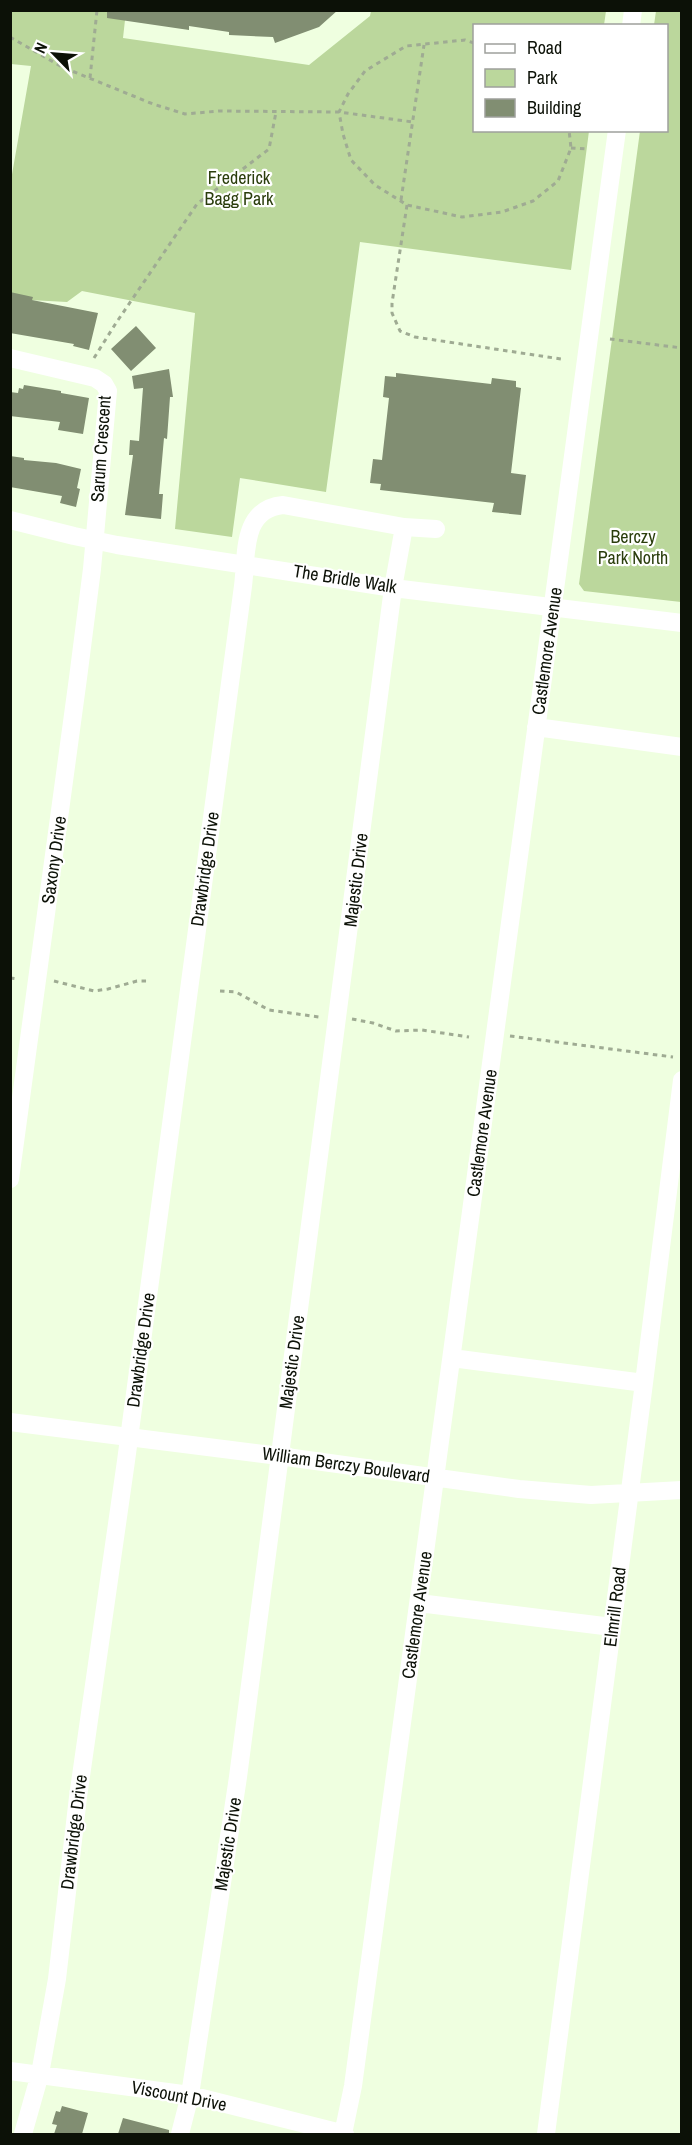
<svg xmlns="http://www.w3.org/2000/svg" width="692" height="2145" viewBox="0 0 692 2145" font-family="'Archivo Narrow',sans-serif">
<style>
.green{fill:#bbd79c}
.building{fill:#818e72}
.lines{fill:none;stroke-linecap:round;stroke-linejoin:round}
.path{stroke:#9fab93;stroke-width:3;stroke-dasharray:4.5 4.5;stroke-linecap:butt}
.minor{stroke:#fff;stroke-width:18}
.labels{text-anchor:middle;stroke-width:4.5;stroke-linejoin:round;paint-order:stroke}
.park-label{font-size:18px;fill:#2a3d0c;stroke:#fff}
.street-label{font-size:18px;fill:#0c1107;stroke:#fff}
</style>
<rect width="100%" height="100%" fill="#efffe0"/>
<path class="green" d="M11,11H126L123,38L309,65L370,16L371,11H606L604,25L474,26V130L589,131L571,270L360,242L326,492L240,478L232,537L175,529L195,313L82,291L67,302L11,299V180L31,66L11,64Z
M656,11H682L681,602L584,591L579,584L640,131L666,130V26L654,25Z"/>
<path class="building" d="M107,10H338L319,27L275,43L273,37L229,35V32L189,26V30L107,18Z
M10,292L33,297L32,300L98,313L89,350L73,346L74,344L10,333Z
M136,326L156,348L131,371L111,349Z
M169,369L173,397H170L167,439L164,438L159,494H163L161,519L125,515L133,455H129L130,440L139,441L143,388L134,389L132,376Z
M396,373L491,384L492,378L516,381V387L521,388L511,473L526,475L521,515L492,512L494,503L380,490L381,484L370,483L373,459L382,460L389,398L383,397L385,376L396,377Z
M24,385L61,391V393L89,398L83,434L58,430L60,422L10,416V392L18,393L19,388L23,389Z
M10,456L24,458V460L56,463L81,469L77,488L80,489L76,507L60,503L62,496L10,487Z
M62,2106L88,2113L82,2134H54L57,2125L52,2124L56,2111L60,2112Z
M123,2118L169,2130V2134H118Z"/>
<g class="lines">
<path class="path" d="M10,37L62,67L153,104L185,114L219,111L339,112L413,122
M474,43L465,40L406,46L365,71L348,94L339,112L343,134L351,160L375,185L407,205L462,217L502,212L533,201L558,181L571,148L569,130
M90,78L97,10
M571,148L588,149
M401,200L424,45
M407,205L392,303V313L400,331L415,337L561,359
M610,339L682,348
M94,358L116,323L197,204L269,149L276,112
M10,978L18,979
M54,981L94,991L108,989L137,981H150
M220,991L236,992L269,1010L319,1017
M352,1019L373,1023L396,1031L422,1030L469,1037
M510,1036L673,1057"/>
<path class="minor" d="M631,26L633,10
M10,358L95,378L104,384L108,391L92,569L78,678L10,1179
M10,520L74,536L117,545L393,588L682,623
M404,527L436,529
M536,727L682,747
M452,1358L644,1383
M10,1422L279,1456L519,1489L591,1495L682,1490
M419,1603L612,1627
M10,2071L190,2095L345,2134
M23,2134L40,2074L57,1979L78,1797L126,1461L243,586C247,555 241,509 283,505L404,527L393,588L238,1777L190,2095L180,2134
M343,2134L353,2086L617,130
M546,2134L644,1383L682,1080"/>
</g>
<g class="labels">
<g class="park-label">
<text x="239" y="184">Frederick<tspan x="239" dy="21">Bagg Park</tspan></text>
<text x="633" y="543">Berczy<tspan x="633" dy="21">Park North</tspan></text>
</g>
<g class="street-label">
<text transform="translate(101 449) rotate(-86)" y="6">Sarum Crescent</text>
<text transform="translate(345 579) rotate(9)" y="6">The Bridle Walk</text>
<text transform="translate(547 651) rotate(-82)" y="6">Castlemore Avenue</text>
<text transform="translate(54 860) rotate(-82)" y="6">Saxony Drive</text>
<text transform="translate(205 869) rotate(-82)" y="6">Drawbridge Drive</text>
<text transform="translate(356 880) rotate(-83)" y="6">Majestic Drive</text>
<text transform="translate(482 1133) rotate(-82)" y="6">Castlemore Avenue</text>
<text transform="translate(141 1350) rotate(-82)" y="6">Drawbridge Drive</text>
<text transform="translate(292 1362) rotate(-82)" y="6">Majestic Drive</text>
<text transform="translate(346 1465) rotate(8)" y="6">William Berczy Boulevard</text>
<text transform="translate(615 1607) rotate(-83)" y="6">Elmrill Road</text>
<text transform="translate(417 1615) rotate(-82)" y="6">Castlemore Avenue</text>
<text transform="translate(74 1832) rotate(-83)" y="6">Drawbridge Drive</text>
<text transform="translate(228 1844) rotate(-81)" y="6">Majestic Drive</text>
<text transform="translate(179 2096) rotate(11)" y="6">Viscount Drive</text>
</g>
</g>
<rect width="692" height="2145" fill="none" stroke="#0c1107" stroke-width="24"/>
<rect x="473" y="24" width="195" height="108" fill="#ffffff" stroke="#9ea09c" stroke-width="1.5"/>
<rect x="485" y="44" width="30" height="9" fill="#ffffff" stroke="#9ea09c" stroke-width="1.5"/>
<text x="527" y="54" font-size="18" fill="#0c1107">Road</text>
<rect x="485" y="69" width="30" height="18" fill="#bbd79c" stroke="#9ea09c" stroke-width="1.5"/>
<text x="527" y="84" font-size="18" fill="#0c1107">Park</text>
<rect x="485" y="99" width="30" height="18" fill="#818e72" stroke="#9ea09c" stroke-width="1.5"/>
<text x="527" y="114" font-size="18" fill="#0c1107">Building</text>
<g transform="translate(54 54) rotate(295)" stroke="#ffffff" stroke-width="4.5" paint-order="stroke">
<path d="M0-4.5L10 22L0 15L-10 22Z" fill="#0c1107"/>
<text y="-9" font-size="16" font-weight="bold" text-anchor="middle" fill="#0c1107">N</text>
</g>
</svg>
